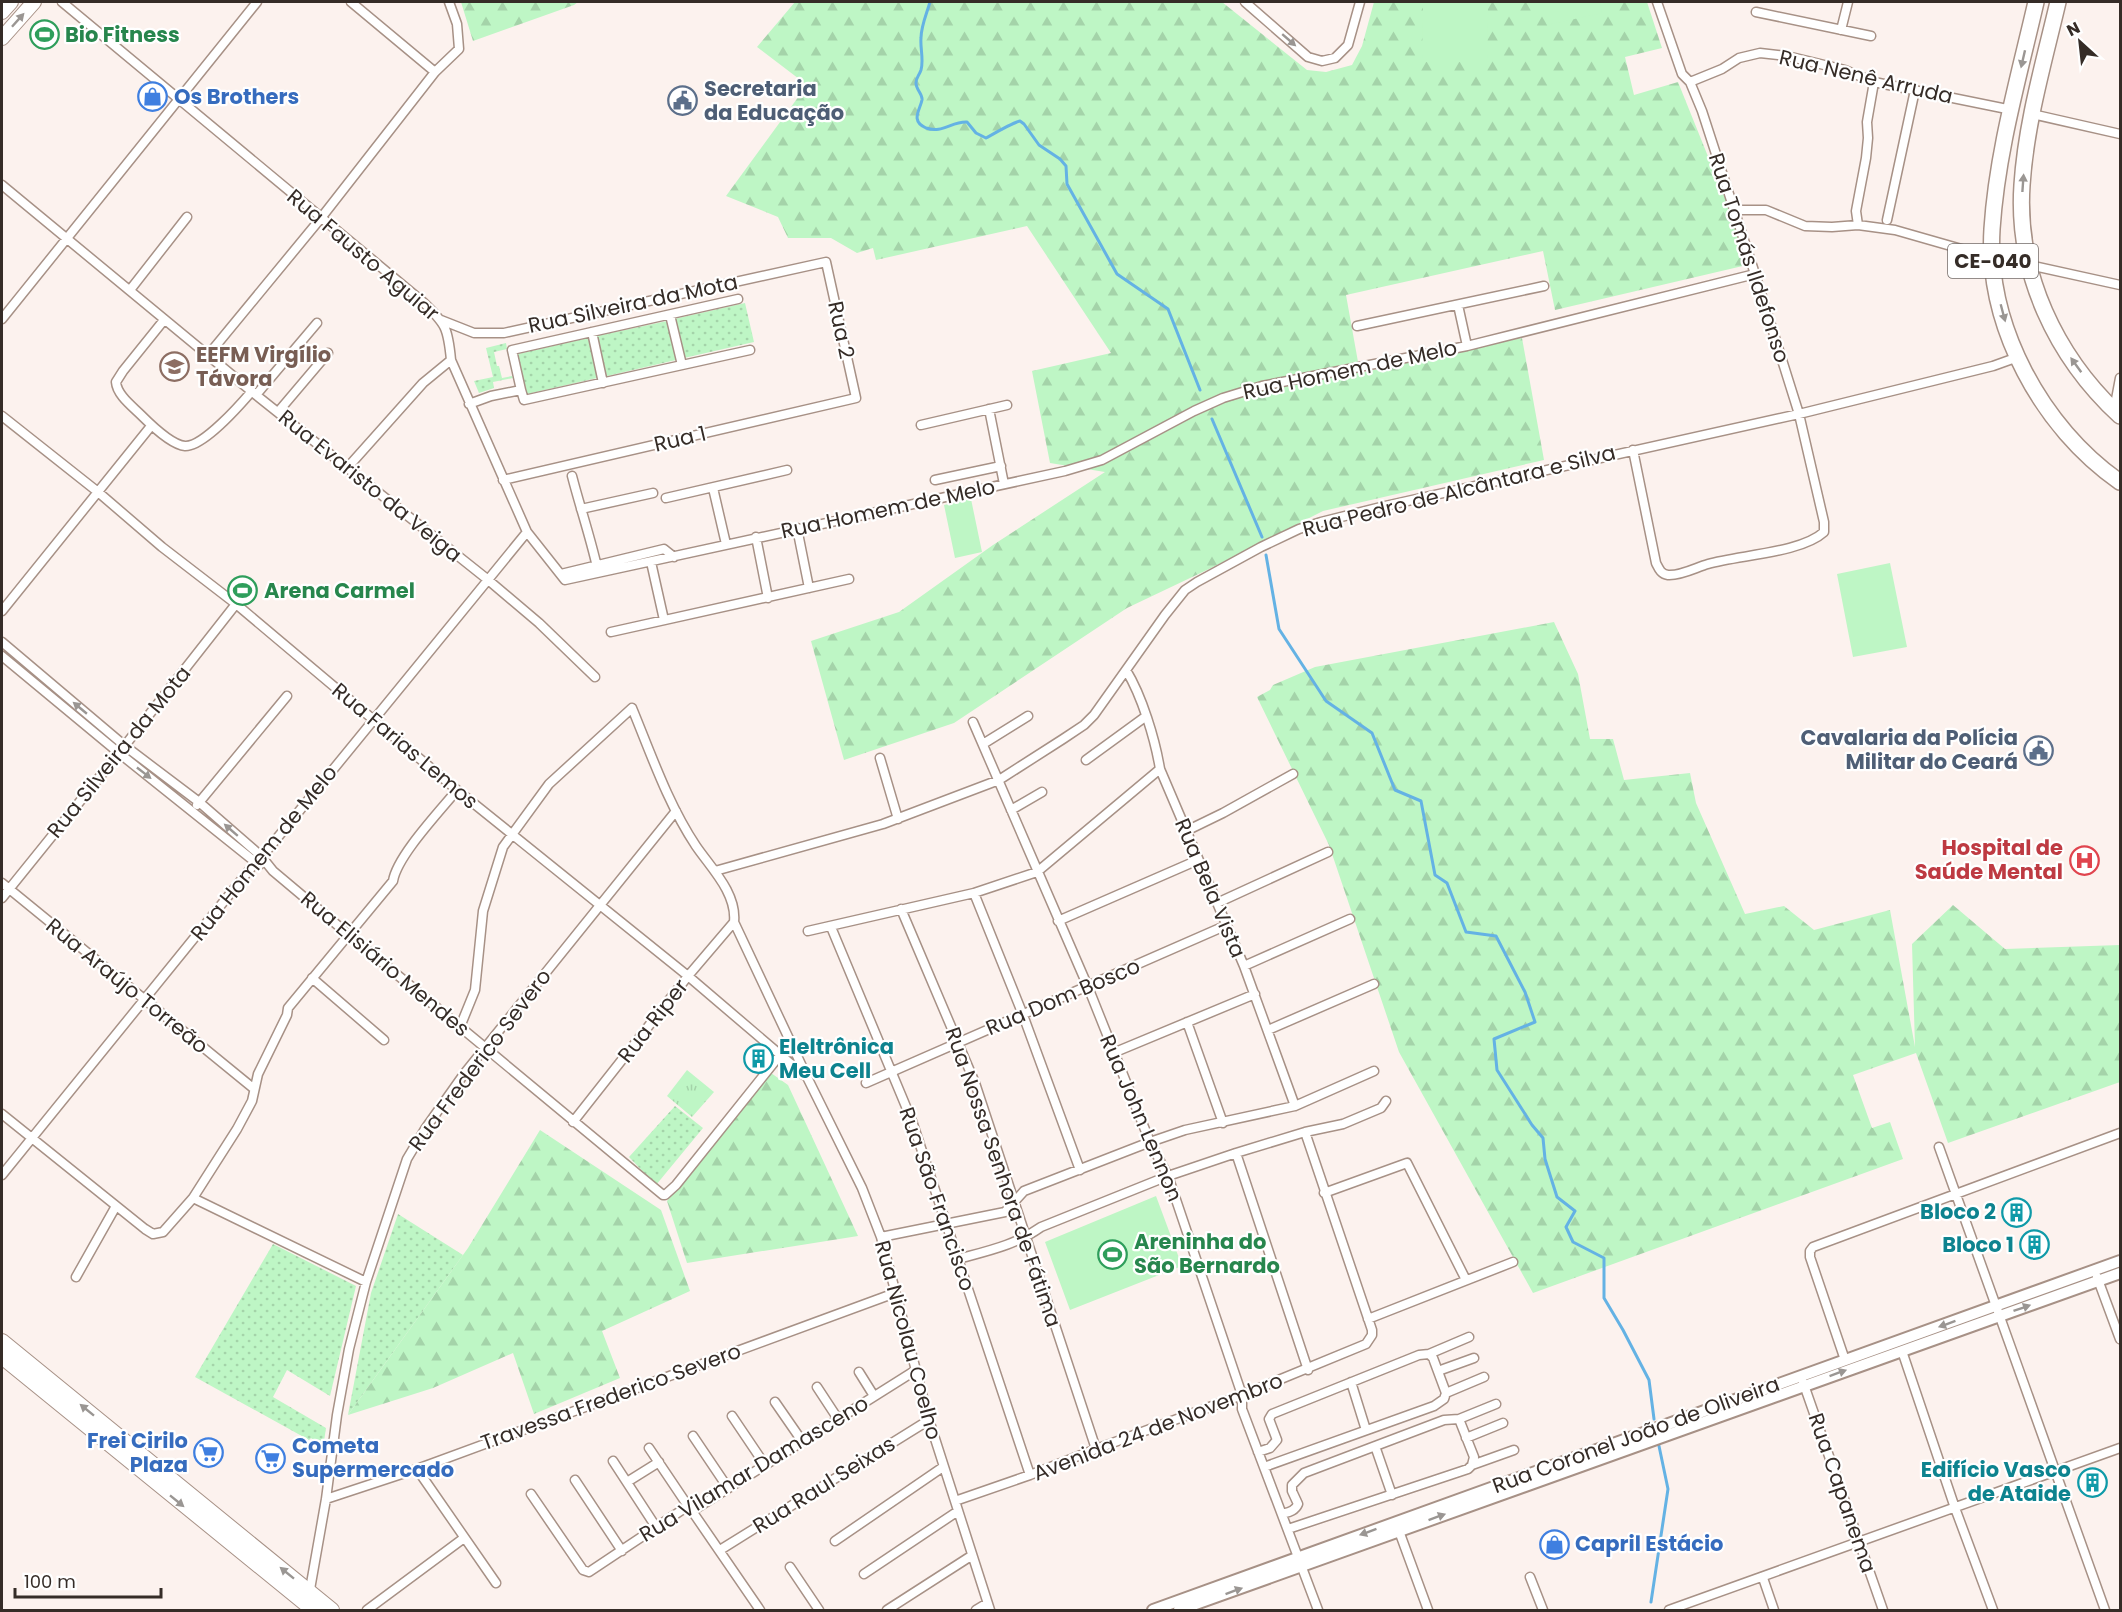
<svg xmlns="http://www.w3.org/2000/svg" width="2122" height="1612" viewBox="0 0 2122 1612" font-family="Poppins,sans-serif">
<style>
.grass{fill:url(#grass-dots)}
.forest{fill:url(#forest-firs)}
.park{fill:url(#park-tufts)}
.garden{fill:#bef6c5}
.lines{fill:none;stroke-linecap:round;stroke-linejoin:round}
.stream{stroke:#64b2e4;stroke-width:3}
.minor-casing{stroke:#a79186;stroke-width:11}
.tertiary-casing{stroke:#a79186;stroke-width:14}
.primary-casing{stroke:#a79186;stroke-width:16}
.trunk-casing{stroke:#a79186;stroke-width:18}
.minor{stroke:#fff;stroke-width:8}
.tertiary{stroke:#fff;stroke-width:10}
.primary{stroke:#fff;stroke-width:14}
.trunk{stroke:#fff;stroke-width:15}
.oneway{fill:#9a9693}
.labels{text-anchor:middle;stroke-width:4.5;stroke-linejoin:round;paint-order:stroke}
.shield{fill:#fff;stroke:#726b68;stroke-width:1.5}
.shield-label{font-size:20px;font-weight:bold;fill:#352c27}
.leisure-label{font-size:21px;font-weight:bold;fill:#27864d;stroke:#fff;text-anchor:start}
.street-label{font-size:21px;fill:#352c27;stroke:#fff}
.service-label{font-size:21px;font-weight:bold;fill:#4e5e75;stroke:#fff;text-anchor:start}
.shop-label{font-size:21px;font-weight:bold;fill:#366cbe;stroke:#fff;text-anchor:start}
.education-label{font-size:21px;font-weight:bold;fill:#785e54;stroke:#fff;text-anchor:start}
.health-label{font-size:21px;font-weight:bold;fill:#be3a42;stroke:#fff;text-anchor:end}
.culture-label{font-size:21px;font-weight:bold;fill:#0d838f;stroke:#fff;text-anchor:end}
</style>
<defs>
<pattern id="grass-dots" width="8" height="8" patternUnits="userSpaceOnUse" patternTransform="scale(1.5)"><rect width="8" height="8" fill="#bef6c5"/><path d="M2 2h.1M6 6h.1" fill="none" stroke="#a4d3a9" stroke-width="1.8" stroke-linecap="round"/></pattern>
<pattern id="forest-firs" width="22" height="20" patternUnits="userSpaceOnUse" patternTransform="scale(1.5)"><rect width="22" height="20" fill="#bef6c5"/><path d="M5 1l3.5 6h-7zM16 11l3.5 6h-7z" fill="#a4d3a9"/></pattern>
<pattern id="park-tufts" width="24" height="20" patternUnits="userSpaceOnUse" patternTransform="scale(1.5)"><rect width="24" height="20" fill="#bef6c5"/><path d="M3 7l-1-3M5 7V3M7 7l1-3M15 17l-1-3M17 17v-4M19 17l1-3" fill="none" stroke="#a4d3a9"/></pattern>
</defs>
<rect width="100%" height="100%" fill="#fcf2ee"/>
<path class="grass" d="M745,303L754,342L684,358L674,319Z
M667,321L676,360L607,376L597,336Z
M588,338L597,378L527,394L518,354Z
M506,343L507,349L494,352L497,366H499L502,378L512,376L513,378L493,382L494,388L479,393L474,381L493,377L486,348Z
M675,1106L703,1128L656,1185L629,1157Z
M398,1214L463,1255L348,1415L371,1293Z
M273,1244L356,1286L330,1396L287,1370L273,1397L326,1428L323,1448L313,1442L314,1440L311,1438L309,1440L195,1377Z"/>
<path class="forest" d="M461,2H578L574,5L473,41Z
M795,2H1222L1307,70L1326,72L1352,65L1362,46L1374,2H1647L1662,48L1625,57L1634,95L1678,82L1730,211L1747,265L1555,310L1543,251L1346,295L1360,373L1522,338L1544,460L1323,511L1209,569L1127,608L954,723L844,760L811,641L899,612L993,545L1105,472L1050,463L1032,371L1111,353L1027,226L876,260L873,248L857,253L831,238H788L778,217L726,196L807,85L757,47Z
M1554,622L1578,674L1590,739H1613L1624,780L1690,773L1696,803L1745,914L1784,906L1814,930L1890,910L1915,1047L1912,944L1953,905L2005,949L2120,945V1082L1948,1143L1916,1053L1853,1075L1872,1128L1890,1122L1903,1159L1533,1293L1399,1052L1329,845L1257,697L1270,690L1273,685L1315,667Z
M771,1073L788,1085L858,1236L687,1263L667,1201Z
M540,1130L661,1210L690,1291L602,1331L620,1378L534,1414L513,1353L433,1388L348,1415L468,1248Z"/>
<path class="park" d="M687,1070L714,1092L692,1117L667,1096Z"/>
<path class="garden" d="M1423,2H1488L1487,62H1422Z
M1542,2H1600L1602,13L1547,25Z
M971,499L982,552L955,558L944,505Z
M1890,563L1907,647L1853,657L1837,574Z
M1156,1196L1182,1266L1070,1310L1045,1242Z"/>
<g class="lines">
<path class="stream" d="M930,2C927,13 921,26 921,38C920,48 924,60 921,70C919,76 916,77 916,83C916,90 923,94 922,100C920,110 910,121 926,128C942,134 952,121 967,122L976,133L986,138C995,133 1012,123 1020,121L1024,124L1039,145L1060,159L1066,166L1067,184L1117,274L1168,309L1200,390
M1212,419L1262,537
M1266,555L1279,629L1326,701L1372,733L1395,790L1421,801L1435,875L1447,883L1466,932L1496,936L1525,992L1535,1022L1494,1039L1497,1070L1532,1125L1543,1138L1545,1159L1557,1197L1575,1211L1566,1227L1573,1242L1604,1258V1298L1623,1330L1649,1380L1654,1419
M1651,1602L1668,1489L1659,1446"/>
<defs>
<path id="minor" d="M62,2L423,302C446,324 448,328 451,360L527,532L565,580L1065,471L1102,460L1194,411L1223,398L1262,386L1467,346L1755,274
M351,2L435,72
M1245,2L1308,57L1322,61L1335,58L1348,45L1360,2
M1756,12L1871,36
M1841,30L1848,2
M1690,82L1722,69L1739,58L1760,53L1787,56L1845,70L1874,82L2012,110
M2032,114L2120,134
M2,185L256,395L487,579L539,623L595,677
M1734,210H1766L1805,226L1832,227L1858,225L1895,230L1993,258
M1887,220L1915,90
M1858,225L1856,211L1866,158L1868,138L1867,122L1874,82
M2029,265L2120,285
M130,290L187,217
M1458,305L1467,346
M670,315L682,365
M2,319L257,2
M164,320L123,371L116,382C117,395 132,406 141,415C150,424 172,445 185,446C203,447 240,405 252,391
M441,320L474,333H504L826,262L856,398L503,480
M1357,326L1544,286
M592,332L603,383
M209,354L321,218L435,72L459,49L457,24L449,2
M521,390L524,400L750,350
M256,395L317,323
M469,404L491,396L521,390L512,350L738,299
M989,409L1004,484
M2114,410L2120,378
M278,412L328,353
M2,416L98,492L162,547L236,604L457,790L688,976L804,1075
M921,425L1007,405
M1633,450L1656,563C1659,569 1661,574 1668,575C1681,576 1697,567 1708,564C1739,555 1801,553 1824,532V522L1799,414L1755,274L1702,111L1690,82L1682,74L1657,2
M348,467L423,383L451,360
M572,476C580,507 590,536 597,567
M935,480L1001,466
M713,488L726,544
M666,498L787,470
M581,509L653,493
M797,528L809,588
M756,537L768,598
M651,562L664,620
M561,574L664,549L674,557
M2,611L151,426
M611,632L849,579
M2,642L125,746L199,802L261,856L273,871L348,934L663,1195H665L676,1185L780,1055
M2,656L119,753L259,865
M1126,670C1142,696 1155,739 1160,769L1244,966L1295,1106
M973,722L1088,987L1150,1142L1168,1176L1242,1395V1409L1318,1610
M983,744L1028,716
M880,758L898,819
M1086,760L1145,717
M197,805L287,696
M1011,810L1042,792
M1186,831L1223,813L1293,774
M715,871L883,824L999,780L1063,739L1084,725L1094,715L1165,615L1185,590L1197,582L1261,547L1299,529L1321,522L1385,506L1799,414L1993,366L2018,357
M2,883L253,1088
M974,893L1023,1015L1080,1170
M2,898L119,753L236,604
M1217,903L1328,852
M901,909L975,1083L1096,1449
M1058,921L1198,860
M831,927L912,1121L1030,1475
M808,931L974,893L1037,872L1160,769
M1244,966L1350,919
M312,978L384,1040
M1187,1022L1223,1123
M460,1027L475,990L483,911L503,847L549,784L632,708C651,754 668,804 696,846C711,868 737,893 734,922L807,1077L862,1188L881,1237L929,1420L990,1610
M1268,1030L1374,984
M1113,1053L1255,994
M866,1083L1227,925
M2,1114L145,1229L153,1234L163,1232L193,1198L237,1129L252,1101L258,1074L287,1015L288,1008L393,881C397,856 440,811 457,790
M573,1122L688,976L734,922
M1939,1147L2105,1610
M1236,1153L1308,1370
M2,1175L255,863L269,848L527,532
M1324,1193L1407,1163L1466,1280
M193,1198L366,1282
M881,1237L1005,1212L1024,1191L1150,1142L1185,1130L1295,1106L1374,1071
M958,1259C987,1251 1016,1245 1041,1227L1168,1176L1236,1153L1305,1132L1343,1124L1381,1108L1386,1101
M76,1277L116,1206
M2097,1277L2120,1339
M1368,1319L1513,1262
M1902,1351L1955,1508L1993,1610
M1429,1354L1469,1337
M1845,1360L1810,1257V1251L1813,1247L2120,1133
M1438,1371L1474,1358
M859,1372L874,1396
M1351,1382L1366,1430
M1803,1382L1883,1610
M817,1387L838,1419
M1446,1393L1484,1377
M775,1402L802,1441
M732,1416L765,1465
M1459,1419L1496,1404
M693,1436L728,1488
M1466,1438L1503,1423
M1375,1446L1392,1495
M649,1448L688,1506
M1258,1452L1270,1448L1277,1440L1269,1419L1272,1414L1419,1355L1429,1354L1433,1358L1446,1393L1444,1399L1434,1406L1264,1467
M613,1461L656,1527
M1472,1465L1514,1450
M417,1469L496,1583
M575,1480L622,1551
M627,1482L659,1462
M531,1494L583,1570L589,1572L688,1506L692,1511L916,1370
M326,1499L417,1469L895,1293
M955,1501L1030,1475L1096,1449L1242,1395L1366,1344L1372,1335V1330L1305,1132
M692,1511L760,1610
M1282,1514C1289,1512 1295,1511 1298,1504L1292,1491V1485L1304,1473L1444,1420L1459,1419L1474,1457L1472,1465L1468,1469L1288,1529
M1399,1531L1428,1610
M835,1541L943,1467
M720,1550L929,1420
M790,1567L819,1610
M864,1574L958,1511
M1530,1577L1543,1610
M1763,1578L1774,1610
M309,1595L326,1499L337,1415L349,1349L366,1282L407,1159L425,1129L464,1074L676,811
M367,1610L464,1538
M887,1610L971,1556
M976,1610L986,1604
M1669,1610L2120,1448"/>
<path id="tertiary" d="M1153,1610L2120,1261
M1179,1610L2120,1273"/>
<path id="primary" d="M2,12L11,2
M2,38L34,2
M2,1341L332,1610
M2,1357L313,1610"/>
<path id="trunk" d="M2036,2C2019,76 1997,152 1992,229C1986,326 2042,428 2120,482
M2058,2C2044,62 2026,123 2022,185C2016,273 2056,357 2120,416"/>
</defs>
<use href="#minor" class="minor-casing"/>
<use href="#tertiary" class="tertiary-casing"/>
<use href="#primary" class="primary-casing"/>
<use href="#trunk" class="trunk-casing"/>
<use href="#minor" class="minor"/>
<use href="#tertiary" class="tertiary"/>
<use href="#primary" class="primary"/>
<use href="#trunk" class="trunk"/>
</g>
<defs><path id="oneway-solid" d="M-6-.8H1V-3.2L6.5 0L1 3.2V.8H-6Z" transform="scale(1.5)"/></defs>
<g class="oneway">
<use href="#oneway-solid" transform="translate(18 20) rotate(-48)"/>
<use href="#oneway-solid" transform="translate(1289 40) rotate(41)"/>
<use href="#oneway-solid" transform="translate(2023 59) rotate(103)"/>
<use href="#oneway-solid" transform="translate(2023 183) rotate(-86)"/>
<use href="#oneway-solid" transform="translate(2003 313) rotate(75)"/>
<use href="#oneway-solid" transform="translate(2076 365) rotate(-126)"/>
<use href="#oneway-solid" transform="translate(80 708) rotate(-140)"/>
<use href="#oneway-solid" transform="translate(144 773) rotate(38)"/>
<use href="#oneway-solid" transform="translate(231 830) rotate(-139)"/>
<use href="#oneway-solid" transform="translate(2022 1308) rotate(-19)"/>
<use href="#oneway-solid" transform="translate(1947 1324) rotate(160)"/>
<use href="#oneway-solid" transform="translate(1838 1373) rotate(-20)"/>
<use href="#oneway-solid" transform="translate(87 1410) rotate(-141)"/>
<use href="#oneway-solid" transform="translate(177 1501) rotate(39)"/>
<use href="#oneway-solid" transform="translate(1437 1517) rotate(-20)"/>
<use href="#oneway-solid" transform="translate(1368 1532) rotate(160)"/>
<use href="#oneway-solid" transform="translate(287 1573) rotate(-141)"/>
<use href="#oneway-solid" transform="translate(1234 1591) rotate(-20)"/>
</g>
<defs>
<symbol id="stadium-ring" viewBox="-11 -11 22 22"><circle r="9.5" fill="#fff" stroke="#2e9e5b" stroke-width="1.5"/><path d="M0-5a6.5 5 0 1 0 0 10a6.5 5 0 1 0 0-10ZM-3.5-1.8h7v3.6h-7Z" fill="#2e9e5b"/></symbol>
<symbol id="shop-ring" viewBox="-11 -11 22 22"><circle r="9.5" fill="#fff" stroke="#3f7fe0" stroke-width="1.5"/><path d="M-5-2.5h2.3a2.7 3.5 0 0 1 5.4 0H5L5.5 6h-11ZM-1.5-2.5h3a1.5 2.3 0 0 0-3 0Z" fill="#3f7fe0"/></symbol>
<symbol id="civic-ring" viewBox="-11 -11 22 22"><circle r="9.5" fill="#fff" stroke="#5c6f8a" stroke-width="1.5"/><path d="M-.6-6.5H3V-4.5H.6V-3L4-1V1h2V6H-6V1h2V-1L-.6-3ZM-1.2 2.5V6h2.4V2.5Z" fill="#5c6f8a"/></symbol>
<symbol id="school-ring" viewBox="-11 -11 22 22"><circle r="9.5" fill="#fff" stroke="#8d6e63" stroke-width="1.5"/><path d="M0-5L7-2L0 1L-7-2ZM-4 1L0 2.5L4 1V4Q0 6-4 4Z" fill="#8d6e63"/></symbol>
<symbol id="hospital-ring" viewBox="-11 -11 22 22"><circle r="9.5" fill="#fff" stroke="#e0444e" stroke-width="1.5"/><path d="M-5-5h3v3.5h4V-5h3V5h-3V1.5h-4V5h-3Z" fill="#e0444e"/></symbol>
<symbol id="building-ring" viewBox="-11 -11 22 22"><circle r="9.5" fill="#fff" stroke="#0f9aa8" stroke-width="1.5"/><path d="M-4-6H4V6H1V3H-1V6H-4ZM-2.5-4.3h1.7v1.8h-1.7ZM.8-4.3h1.7v1.8H.8ZM-2.5-1h1.7V.8h-1.7ZM.8-1h1.7V.8H.8Z" fill="#0f9aa8"/></symbol>
<symbol id="supermarket-ring" viewBox="-11 -11 22 22"><circle r="9.5" fill="#fff" stroke="#3f7fe0" stroke-width="1.5"/><path d="M-6-5.5h2.5l.6 2H6L4.5 2H-2.5L-4.4-4H-6ZM-1.5 3.2a1.3 1.3 0 1 0 .1 0ZM3 3.2a1.3 1.3 0 1 0 .1 0Z" fill="#3f7fe0"/></symbol>
</defs>
<g fill-rule="evenodd">
<use href="#stadium-ring" x="28" y="18" width="33" height="33"/>
<use href="#shop-ring" x="136" y="80" width="33" height="33"/>
<use href="#civic-ring" x="666" y="84" width="33" height="33"/>
<use href="#school-ring" x="158" y="350" width="33" height="33"/>
<use href="#stadium-ring" x="226" y="574" width="33" height="33"/>
<use href="#civic-ring" x="2022" y="734" width="33" height="33"/>
<use href="#hospital-ring" x="2068" y="844" width="33" height="33"/>
<use href="#building-ring" x="742" y="1042" width="33" height="33"/>
<use href="#building-ring" x="2000" y="1196" width="33" height="33"/>
<use href="#building-ring" x="2018" y="1228" width="33" height="33"/>
<use href="#stadium-ring" x="1096" y="1238" width="33" height="33"/>
<use href="#supermarket-ring" x="192" y="1436" width="33" height="33"/>
<use href="#supermarket-ring" x="254" y="1442" width="33" height="33"/>
<use href="#building-ring" x="2076" y="1466" width="33" height="33"/>
<use href="#shop-ring" x="1538" y="1528" width="33" height="33"/>
</g>
<g class="labels">
<rect class="shield" x="1948" y="244" width="90" height="34" rx="4.5"/>
<g class="shield-label">
<text x="1993" y="268">CE-040</text>
</g>
<g class="leisure-label">
<text x="65" y="42">Bio Fitness</text>
<text x="264" y="598">Arena Carmel</text>
<text x="1134" y="1249">Areninha do<tspan x="1134" dy="24">São Bernardo</tspan></text>
</g>
<g class="street-label">
<text transform="translate(1866 77) rotate(13)" y="7">Rua Nenê Arruda</text>
<text transform="translate(363 255) rotate(40)" y="7">Rua Fausto Aguiar</text>
<text transform="translate(1749 258) rotate(72)" y="7">Rua Tomás Ildefonso</text>
<text transform="translate(633 304) rotate(-12)" y="7">Rua Silveira da Mota</text>
<text transform="translate(841 330) rotate(78)" y="7">Rua 2</text>
<text transform="translate(1350 370) rotate(-12)" y="7">Rua Homem de Melo</text>
<text transform="translate(680 439) rotate(-13)" y="7">Rua 1</text>
<text transform="translate(370 486) rotate(39)" y="7">Rua Evaristo da Veiga</text>
<text transform="translate(1459 491) rotate(-14)" y="7">Rua Pedro de Alcântara e Silva</text>
<text transform="translate(888 509) rotate(-12)" y="7">Rua Homem de Melo</text>
<text transform="translate(405 746) rotate(40)" y="7">Rua Farias Lemos</text>
<text transform="translate(119 752) rotate(-51)" y="7">Rua Silveira da Mota</text>
<text transform="translate(264 853) rotate(-51)" y="7">Rua Homem de Melo</text>
<text transform="translate(1210 888) rotate(67)" y="7">Rua Bela Vista</text>
<text transform="translate(385 964) rotate(40)" y="7">Rua Elisiário Mendes</text>
<text transform="translate(127 986) rotate(39)" y="7">Rua Araújo Torreão</text>
<text transform="translate(1063 997) rotate(-23)" y="7">Rua Dom Bosco</text>
<text transform="translate(653 1021) rotate(-52)" y="7">Rua Riper</text>
<text transform="translate(480 1060) rotate(-53)" y="7">Rua Frederico Severo</text>
<text transform="translate(1141 1118) rotate(67)" y="7">Rua John Lennon</text>
<text transform="translate(1003 1177) rotate(71)" y="7">Rua Nossa Senhora de Fátima</text>
<text transform="translate(937 1199) rotate(71)" y="7">Rua São Francisco</text>
<text transform="translate(908 1340) rotate(75)" y="7">Rua Nicolau Coelho</text>
<text transform="translate(611 1397) rotate(-20)" y="7">Travessa Frederico Severo</text>
<text transform="translate(1158 1427) rotate(-21)" y="7">Avenida 24 de Novembro</text>
<text transform="translate(1636 1435) rotate(-20)" y="7">Rua Coronel João de Oliveira</text>
<text transform="translate(754 1469) rotate(-31)" y="7">Rua Vilamar Damasceno</text>
<text transform="translate(824 1485) rotate(-32)" y="7">Rua Raul Seixas</text>
<text transform="translate(1842 1493) rotate(71)" y="7">Rua Capanema</text>
</g>
<g class="service-label">
<text x="704" y="96">Secretaria<tspan x="704" dy="24">da Educação</tspan></text>
<text x="2018" y="745" text-anchor="end">Cavalaria da Polícia<tspan x="2018" dy="24">Militar do Ceará</tspan></text>
</g>
<g class="shop-label">
<text x="174" y="104">Os Brothers</text>
<text x="188" y="1448" text-anchor="end">Frei Cirilo<tspan x="188" dy="24">Plaza</tspan></text>
<text x="292" y="1453">Cometa<tspan x="292" dy="24">Supermercado</tspan></text>
<text x="1575" y="1551">Capril Estácio</text>
</g>
<g class="education-label">
<text x="196" y="362">EEFM Virgílio<tspan x="196" dy="24">Távora</tspan></text>
</g>
<g class="health-label">
<text x="2063" y="855">Hospital de<tspan x="2063" dy="24">Saúde Mental</tspan></text>
</g>
<g class="culture-label">
<text x="779" y="1054" text-anchor="start">Eleltrônica<tspan x="779" dy="24">Meu Cell</tspan></text>
<text x="1996" y="1219">Bloco 2</text>
<text x="2014" y="1252">Bloco 1</text>
<text x="2071" y="1477">Edifício Vasco<tspan x="2071" dy="24">de Ataide</tspan></text>
</g>
</g>
<rect width="2122" height="1612" fill="none" stroke="#352c27" stroke-width="6"/>
<g transform="translate(2080 42) rotate(333)" stroke="#ffffff" stroke-width="4.5" paint-order="stroke">
<path d="M0-4.5L10 22L0 15L-10 22Z" fill="#352c27"/>
<text y="-9" font-size="16" font-weight="bold" text-anchor="middle" fill="#352c27">N</text>
</g>
<path d="M15 1588v9h146v-9" fill="none" stroke="#352c27" stroke-width="3"/>
<text x="24" y="1588" font-size="18" fill="#352c27" stroke="#ffffff" stroke-width="4.5" paint-order="stroke">100 m</text>
</svg>
